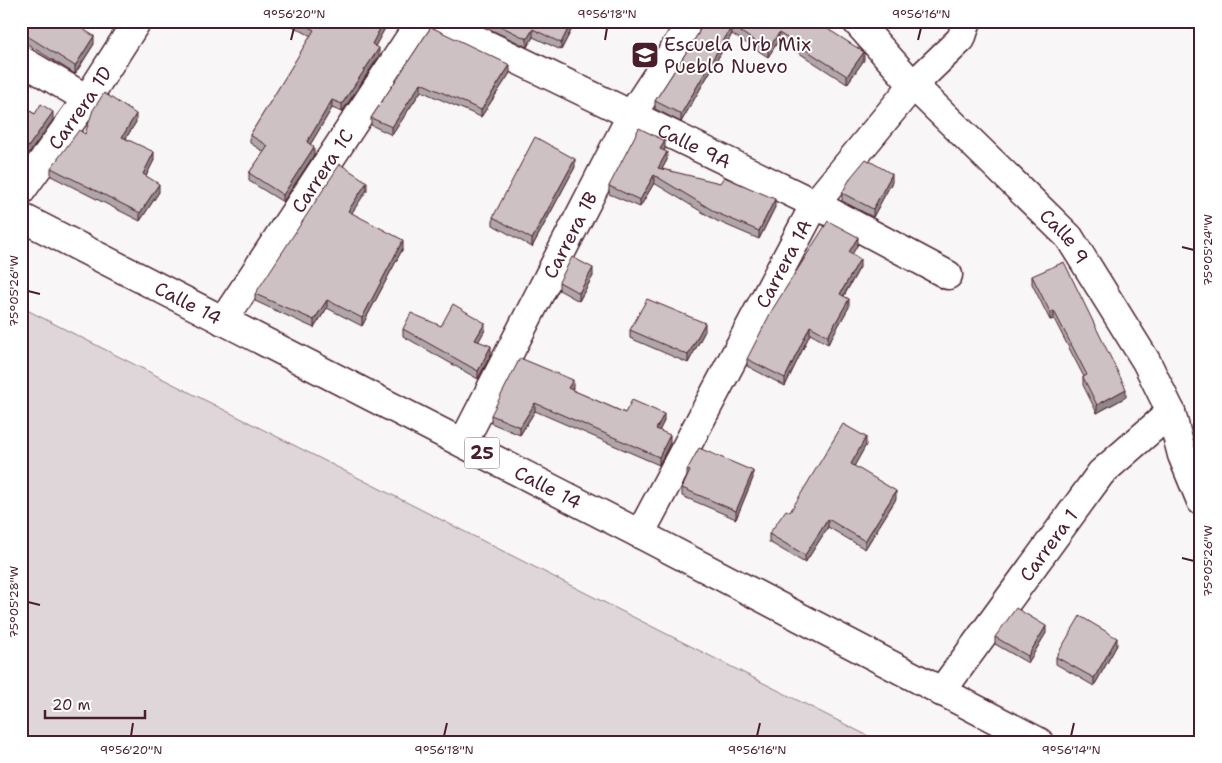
<svg xmlns="http://www.w3.org/2000/svg" width="1222" height="763" viewBox="0 0 1222 763" font-family="'Shantell Sans',sans-serif">
<style>
.green{fill:#ded6d9;stroke:#947a82}
.lines{fill:none;stroke-linecap:round;stroke-linejoin:round}
.minor-casing{stroke:#4a1f2b;stroke-width:31}
.trunk-casing{stroke:#4a1f2b;stroke-width:31}
.minor{stroke:#fff;stroke-width:28}
.trunk{stroke:#fff;stroke-width:28}
.wall{fill:#b0a6a9;stroke:#4a1f2b}
.shaded-wall{fill:#908789;stroke:#4a1f2b}
.building{fill:#cdc1c4;stroke:#4a1f2b}
.ticks{fill:none;stroke:#4a1f2b;stroke-width:2}
.labels{text-anchor:middle;stroke-width:4;stroke-linejoin:round;paint-order:stroke}
.shield{fill:#fff;stroke:#80626b;stroke-width:1}
.shield-label{font-size:18px;font-weight:bold;fill:#4a1f2b}
.poi-label{font-size:19px;fill:#4a1f2b;stroke:#fff;text-anchor:start}
.street-label{font-size:19px;fill:#4a1f2b;stroke:#fff}
.neatline{fill:none;stroke:#4a1f2b;stroke-width:2}
.ticks-label{font-size:12px;text-anchor:middle;fill:#4a1f2b}
</style>
<rect width="100%" height="100%" fill="#f8f6f7"/>
<filter id="ink" filterUnits="userSpaceOnUse"><feTurbulence type="fractalNoise" baseFrequency=".02" numOctaves="2"/><feDisplacementMap in="SourceGraphic" scale="10" xChannelSelector="R" yChannelSelector="G"/><feConvolveMatrix kernelMatrix="1 2 1 2 8 2 1 2 1" color-interpolation-filters="sRGB"/></filter>
<g filter="url(#ink)">
<path class="green" d="M21,307L880,742H21Z"/>
<g class="lines">
<defs>
<g id="minor">
<path id="s1" d="M438,21L815,204L948,275"/>
<path id="s2" d="M856,21L913,85L1069,237L1146,361L1171,412L1182,455L1201,501"/>
<path d="M21,60L87,99"/>
<path id="s3" d="M21,191L87,99L137,21"/>
<path id="s4" d="M223,321L421,21"/>
<path id="s5" d="M463,443L632,114L685,33"/>
<path id="s6" d="M640,534L815,204L913,85L961,39L967,21"/>
<path id="s7" d="M941,692L1101,473L1171,412"/>
</g>
<g id="trunk">
<path id="s8" d="M21,217L640,534L1039,742"/>
</g>
</defs>
<use href="#minor" class="minor-casing"/>
<use href="#trunk" class="trunk-casing"/>
<use href="#minor" class="minor"/>
<use href="#trunk" class="trunk"/>
</g>
<path class="wall" d="M283,21H389L375,46L379,56L342,112L332,108L310,145L314,155L283,202L249,181V173L264,152L250,143V135L311,36Z
M473,21H576L561,50L533,37L527,47Z
M699,21H815L864,60L847,84L779,40L768,57L732,34L681,122L655,109V101L698,34L700,29Z
M431,27L510,73L481,117L421,91L392,135L371,125V118Z
M21,28L94,44L75,74L21,40Z
M21,106L35,114L53,120L23,162L21,161Z
M136,122L126,138L154,160L146,176L159,192L140,221L51,176V168Z
M665,149L664,151L667,160L662,169L775,207L759,239L717,221L654,183L640,207L609,194V186Z
M575,167L532,247L493,225V217Z
M892,182L873,217L842,201V193Z
M367,190L351,213L403,248L362,326L327,308L314,328L255,301V294Z
M858,244L852,254L860,267L844,296L849,307L828,344L810,334L785,386L747,366V359Z
M593,276L579,301L559,290V282Z
M1032,276L1126,397L1097,413L1083,385V377H1084L1054,319L1050,320L1032,284Z
M441,326L485,330L478,341L491,354L478,379L403,336V329Z
M630,330L705,331L688,363L630,338Z
M573,388L572,390L625,413L664,421L659,431L670,443L659,465L535,411L520,435L491,423V415Z
M866,445L854,466L896,499L865,549L828,527L805,563L769,542V534L790,512Z
M687,470L753,478L736,519L682,496V488L687,477Z
M1046,633L1028,663L995,644V637Z
M1117,645L1094,686L1056,664V657Z"/>
<path class="shaded-wall" d="M384,21H389L372,52V44Z
M572,21H576L561,50V43Z
M732,26V34L681,122V114Z
M533,29V37L527,47V39Z
M779,33V40L768,57V50Z
M94,36V44L75,74V66Z
M379,48V56L342,112V104Z
M864,52V60L847,84V76Z
M510,65V73L481,117V110Z
M421,83V91L392,135V127Z
M332,100V108L307,150V142Z
M53,112V120L23,162V154Z
M136,114V122L122,144V137Z
M665,141V149L660,157V149Z
M314,147V155L283,202V195Z
M154,152V160L143,182V174Z
M667,152V160L658,176V168Z
M575,159V167L532,247V239Z
M892,174V182L873,217V209Z
M654,175V183L640,207V200Z
M367,182V190L348,219V211Z
M159,184V192L140,221V213Z
M775,199V207L759,239V231Z
M858,237V244L849,260V252Z
M403,240V248L362,326V318Z
M860,259V267L840,302V294Z
M593,268V276L579,301V293Z
M849,299V307L828,344V336Z
M327,300V308L314,328V320Z
M1054,311V319L1050,320V312Z
M485,323V330L475,348V340Z
M705,323V331L688,363V355Z
M810,326V334L785,386V378Z
M491,346V354L478,379V371Z
M573,380V388L568,396V388Z
M1126,389V397L1097,413V405Z
M535,403V411L520,435V427Z
M664,414V421L656,437V429Z
M670,435V443L659,465V457Z
M866,437V445L851,472V464Z
M753,471V478L736,519V511Z
M896,491V499L865,549V541Z
M828,519V527L805,563V555Z
M1046,626V633L1028,663V656Z
M1117,638V645L1094,686V678Z"/>
<path class="building" d="M25,21H70L94,36L75,66L21,32V28Z
M298,21H384L372,44L379,48L342,104L332,100L307,142L314,147L283,195L249,173L268,146L250,135L314,30Z
M490,21H572L561,43L533,29L527,39Z
M700,21H815L864,52L847,76L779,33L768,50L732,26L681,114L655,101L698,34L701,26Z
M431,27L510,65L481,110L421,83L392,127L371,118Z
M104,93L136,114L122,137L154,152L143,174L159,184L140,213L51,168L79,130L85,134L93,110Z
M41,104L53,112L23,154H21V106L35,114Z
M639,128L665,141L660,149L667,152L658,168L720,183L724,177L775,199L759,231L717,213L654,175L640,200L609,186Z
M535,137L575,159L532,239L493,217Z
M866,159L892,174L873,209L842,193L851,177Z
M340,164L367,182L348,211L403,240L362,318L327,300L314,320L255,294Z
M828,221L858,237L849,252L860,259L840,294L849,299L828,336L810,326L785,378L747,359L772,310Z
M572,257L593,268L579,293L559,282Z
M1064,262L1126,389L1097,405L1083,377L1087,375L1054,311L1050,312L1032,276Z
M647,299L705,323L688,355L630,330Z
M453,304L485,323L475,340L491,346L478,371L403,329L411,313L441,326Z
M520,358L573,380L568,388L625,413L632,400L664,414L656,429L670,435L659,457L535,403L520,427L491,415Z
M843,424L866,437L851,464L896,491L865,541L828,519L805,555L769,534L786,510L790,512Z
M699,448L753,471L736,511L682,488L690,471L687,470Z
M1016,608L1046,626L1028,656L995,637Z
M1080,616L1117,638L1094,678L1056,657Z"/>
</g>
<path class="ticks" d="M291,40L294,28M605,40L607,28M918,40L921,28M1182,247L1194,250M28,291L40,294M1182,558L1194,561M28,602L40,605M131,736L133,723M444,736L447,723M757,736L760,723M1071,736L1074,723"/>
<defs>
<symbol id="school-square" viewBox="-11 -11 22 22"><rect x="-9" y="-9" width="18" height="18" rx="4" fill="#4a1f2b" stroke="#fff"/><path d="M0-5L7-2L0 1L-7-2ZM-4 1L0 2.5L4 1V4Q0 6-4 4Z" fill="#fff"/></symbol>
</defs>
<g fill-rule="evenodd">
<use href="#school-square" x="629" y="39" width="32" height="32"/>
</g>
<g class="labels">
<rect class="shield" x="464.5" y="437.5" width="35" height="31" rx="4"/>
<g class="shield-label">
<text x="482" y="459">25</text>
</g>
<g class="poi-label">
<text x="664" y="51">Escuela Urb Mix<tspan x="664" dy="22">Pueblo Nuevo</tspan></text>
</g>
<g class="street-label">
<text dy="7" stroke="none"><textPath href="#s3" startOffset="102">Carrera 1D</textPath></text>
<text dy="7" stroke="none"><textPath href="#s1" startOffset="285">Calle 9A</textPath></text>
<text dy="7" stroke="none"><textPath href="#s4" startOffset="180">Carrera 1C</textPath></text>
<text dy="7" stroke="none"><textPath href="#s5" startOffset="234">Carrera 1B</textPath></text>
<text dy="7" stroke="none"><textPath href="#s2" startOffset="300">Calle 9</textPath></text>
<text dy="7" stroke="none"><textPath href="#s6" startOffset="306">Carrera 1A</textPath></text>
<text dy="7" stroke="none"><textPath href="#s8" startOffset="188">Calle 14</textPath></text>
<text dy="7" stroke="none"><textPath href="#s8" startOffset="592">Calle 14</textPath></text>
<text dy="7" stroke="none"><textPath href="#s7" startOffset="182">Carrera 1</textPath></text>
</g>
</g>
<rect width="1222" height="763" fill="none" stroke="#fff" stroke-width="55"/>
<path d="M45 710v8h100v-8" fill="none" stroke="#4a1f2b" stroke-width="2.5"/>
<text x="52" y="710" font-size="15" fill="#4a1f2b" stroke="#ffffff" stroke-width="4" paint-order="stroke">20 m</text>
<rect x="28" y="28" width="1166" height="708" class="neatline"/>
<g class="ticks-label">
<text x="294" y="18">9°56'20"N</text>
<text x="607" y="18">9°56'18"N</text>
<text x="921" y="18">9°56'16"N</text>
<text transform="translate(1208 250) rotate(-90)" y="4">75°05'24"W</text>
<text transform="translate(14 291) rotate(-90)" y="4">75°05'26"W</text>
<text transform="translate(1208 561) rotate(-90)" y="4">75°05'26"W</text>
<text transform="translate(14 602) rotate(-90)" y="4">75°05'28"W</text>
<text x="131" y="754">9°56'20"N</text>
<text x="444" y="754">9°56'18"N</text>
<text x="757" y="754">9°56'16"N</text>
<text x="1071" y="754">9°56'14"N</text>
</g>
</svg>
